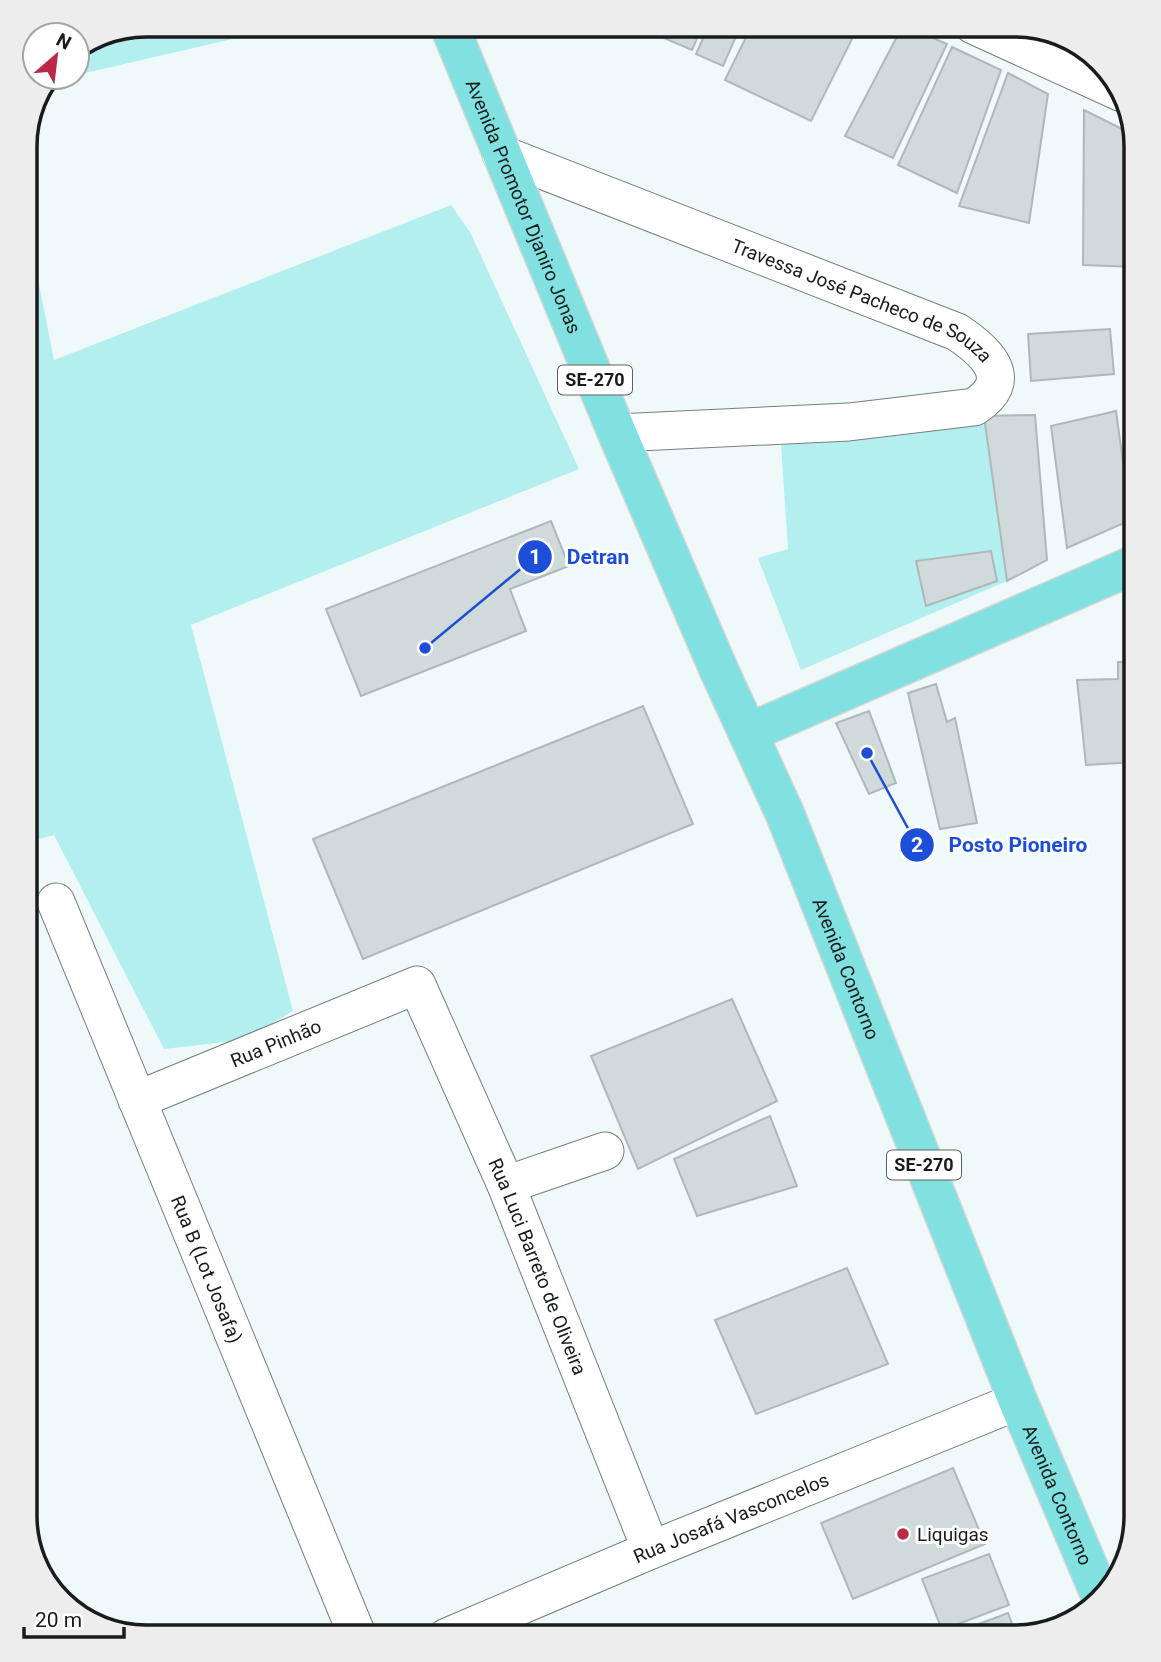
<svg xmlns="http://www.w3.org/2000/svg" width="1161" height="1662" viewBox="0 0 1161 1662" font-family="Roboto,sans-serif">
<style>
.green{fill:#b3efee}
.building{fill:#d1dada;stroke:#afb8b8;stroke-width:2}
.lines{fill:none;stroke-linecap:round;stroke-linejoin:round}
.minor-casing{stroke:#767f7e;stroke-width:39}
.major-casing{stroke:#d6d6d6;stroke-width:41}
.minor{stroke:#fff;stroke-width:37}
.major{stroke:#81e1e1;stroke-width:38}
.poi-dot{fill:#bb2946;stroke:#fff;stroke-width:2.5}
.labels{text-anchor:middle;stroke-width:6;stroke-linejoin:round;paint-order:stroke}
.shield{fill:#fff;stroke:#5e6060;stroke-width:2}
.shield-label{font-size:18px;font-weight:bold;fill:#191c1c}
.street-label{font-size:19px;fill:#191c1c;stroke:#fff}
.poi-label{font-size:19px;fill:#191c1c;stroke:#fff;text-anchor:start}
.rim{fill:none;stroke:#191c1c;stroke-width:3.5}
.leader{fill:none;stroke:#1d4ed8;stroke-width:2.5}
.callout-dot{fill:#1d4ed8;stroke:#fff;stroke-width:2.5}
.mark-label{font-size:21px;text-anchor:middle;font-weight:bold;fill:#fff}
.callout-label{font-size:21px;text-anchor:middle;font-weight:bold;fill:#1d4ed8;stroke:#fff;stroke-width:6;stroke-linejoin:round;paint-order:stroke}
</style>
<rect width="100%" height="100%" fill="#f0f9f9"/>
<path class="green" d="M146,25H293L77,75V50Z
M451,205L470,232L579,469L191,625L293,1011L244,1040L164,1049L54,835L25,843V213L54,360Z
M984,416L1007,581L801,670L758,558L788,549L781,445Z"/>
<path class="building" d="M670,25H703L692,50L664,38Z
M709,25H741L723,66L696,54Z
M752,25H859L811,121L725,80Z
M903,25L947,44L893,158L845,136Z
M952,47L1001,70L957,193L898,165Z
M1008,73L1048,94L1029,223L959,206Z
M1084,110L1134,135L1136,146V267L1083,265Z
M1110,329L1114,374L1031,381L1028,334Z
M1116,411L1131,520L1067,548L1051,426Z
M1035,415L1047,560L1007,581L984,416Z
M551,521L569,566L510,589L526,631L361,696L326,609Z
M991,551L997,581L926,606L916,561Z
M1136,661V762L1086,765L1077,680L1118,679V662Z
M936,684L947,722L955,718L977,823L940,829L908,693Z
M643,706L693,824L363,959L313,839Z
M869,711L896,783L869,794L836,723Z
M732,999L777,1101L638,1169L591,1056Z
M770,1116L797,1186L697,1216L674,1159Z
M847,1268L888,1364L756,1414L715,1320Z
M953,1468L985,1544L853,1599L821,1523Z
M989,1554L1009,1605L942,1630L922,1579Z
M1008,1613L1017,1637H944Z"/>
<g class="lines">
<defs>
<g id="minor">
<path d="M973,25L1122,93"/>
<path id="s1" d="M501,154L957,332C987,352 1017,380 974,407L849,422L617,433"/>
<path id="s2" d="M56,902L358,1637"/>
<path id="s3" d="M137,1100L417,985L506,1185L651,1550"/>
<path d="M506,1185L605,1151"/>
<path id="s4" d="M447,1637L651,1550L1018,1401"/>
</g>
<g id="major">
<path id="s5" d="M449,25L617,433L718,668L785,814L1018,1401L1101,1597"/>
<path d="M748,733L1136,564"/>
</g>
</defs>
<use href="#minor" class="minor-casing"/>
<use href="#major" class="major-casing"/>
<use href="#minor" class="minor"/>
<use href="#major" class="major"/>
</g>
<circle class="poi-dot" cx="903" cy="1534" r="7"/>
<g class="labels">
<g class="shield">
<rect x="558" y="365.5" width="74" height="29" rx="5"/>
<rect x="887" y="1150.5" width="74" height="29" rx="5"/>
</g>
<g class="shield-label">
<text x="595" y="386">SE-270</text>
<text x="924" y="1171">SE-270</text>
</g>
<g class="street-label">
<text dy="7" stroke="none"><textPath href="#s5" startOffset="196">Avenida Promotor Djaniro Jonas</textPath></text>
<text dy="7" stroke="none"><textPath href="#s1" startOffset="390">Travessa José Pacheco de Souza</textPath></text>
<text dy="7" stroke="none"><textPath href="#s5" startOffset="1024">Avenida Contorno</textPath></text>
<text dy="7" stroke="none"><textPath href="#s3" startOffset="150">Rua Pinhão</textPath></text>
<text dy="7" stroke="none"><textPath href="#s3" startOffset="609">Rua Luci Barreto de Oliveira</textPath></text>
<text dy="7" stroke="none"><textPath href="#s2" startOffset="397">Rua B (Lot Josafa)</textPath></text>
<text dy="7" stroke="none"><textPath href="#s5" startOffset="1591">Avenida Contorno</textPath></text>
<text dy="7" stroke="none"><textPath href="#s4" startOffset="308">Rua Josafá Vasconcelos</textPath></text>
</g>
<g class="poi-label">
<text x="917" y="1541">Liquigas</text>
</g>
</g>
<path d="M0 0H1161V1662H0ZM146 37H1015A109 109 0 0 1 1124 146V1516A109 109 0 0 1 1015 1625H146A109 109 0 0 1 37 1516V146A109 109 0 0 1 146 37Z" fill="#ededed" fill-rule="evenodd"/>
<path class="rim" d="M146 37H1015A109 109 0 0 1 1124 146V1516A109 109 0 0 1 1015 1625H146A109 109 0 0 1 37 1516V146A109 109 0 0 1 146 37Z"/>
<path class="leader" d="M425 648L535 557M867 753L917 845"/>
<g class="callout-dot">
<circle cx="425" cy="648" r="7"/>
<circle cx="867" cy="753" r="7"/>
<circle cx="535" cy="557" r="18"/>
<circle cx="917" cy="845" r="18"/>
</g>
<g class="mark-label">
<text x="535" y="564">1</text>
<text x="917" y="852">2</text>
</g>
<g class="callout-label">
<text x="598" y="564">Detran</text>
<text x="1018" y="852">Posto Pioneiro</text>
</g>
<g transform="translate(56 56) rotate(28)"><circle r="33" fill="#ffffff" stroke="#a3a4a4" stroke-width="2"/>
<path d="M0-5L12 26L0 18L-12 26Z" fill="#bb2946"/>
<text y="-10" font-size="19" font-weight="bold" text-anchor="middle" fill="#191c1c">N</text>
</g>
<path d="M24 1627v10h100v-10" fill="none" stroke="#191c1c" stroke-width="3.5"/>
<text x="35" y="1627" font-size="21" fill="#191c1c" stroke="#ffffff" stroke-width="5" paint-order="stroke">20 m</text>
</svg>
